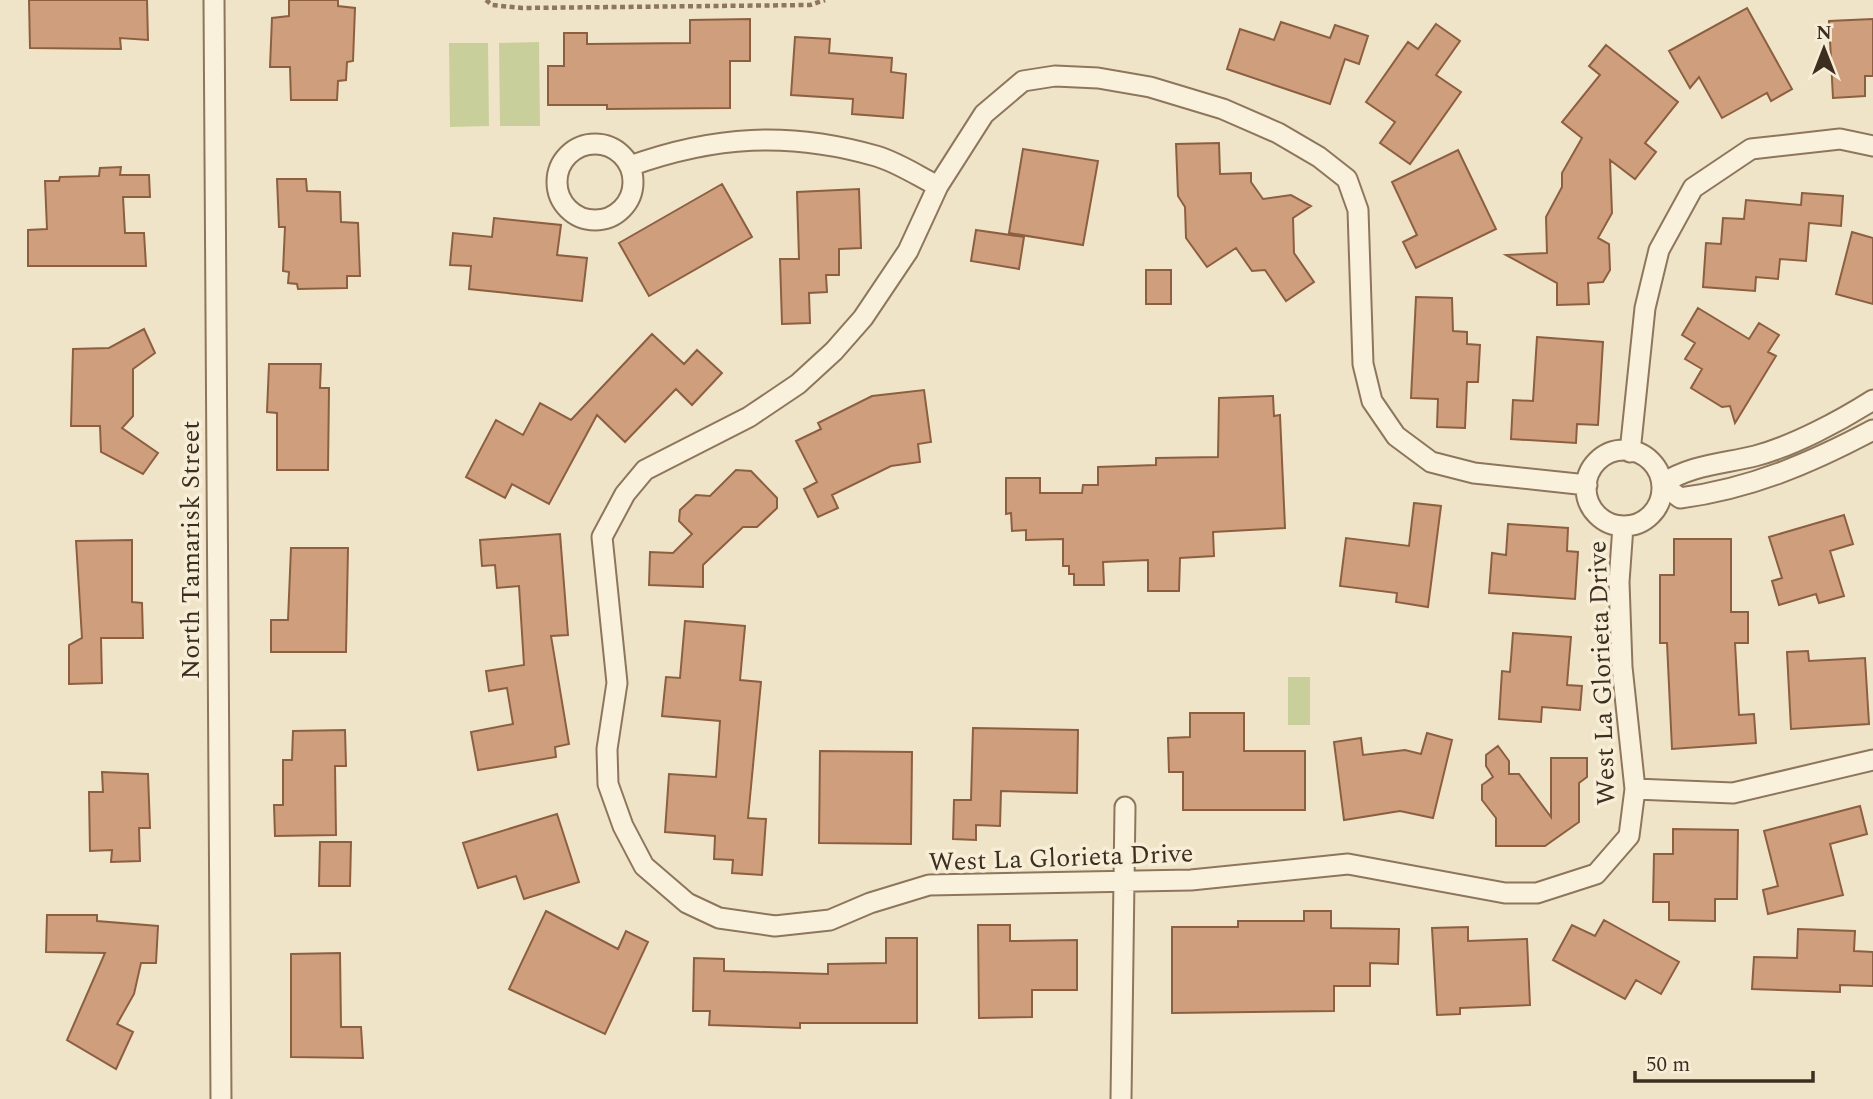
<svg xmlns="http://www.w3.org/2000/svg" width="1873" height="1099" viewBox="0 0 1873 1099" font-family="Spectral,serif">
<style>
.green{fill:#c9cf9b}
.building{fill:#cf9f7d;stroke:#8d5f41;stroke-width:2}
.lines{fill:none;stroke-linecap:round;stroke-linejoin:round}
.minor-casing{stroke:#8d765c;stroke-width:23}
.path{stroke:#8d765c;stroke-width:4.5;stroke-dasharray:5 3.5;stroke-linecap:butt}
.minor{stroke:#faf1dc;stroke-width:19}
.labels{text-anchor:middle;stroke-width:7;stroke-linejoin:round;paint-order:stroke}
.street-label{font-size:26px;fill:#3d2e20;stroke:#f7eed8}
</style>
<rect width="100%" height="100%" fill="#f0e4c8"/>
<path class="green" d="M539,42L540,126H500L499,43Z
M449,43H488L489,126L450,127Z
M1288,677H1310V725H1288Z"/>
<path class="building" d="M29,0H147L148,40L120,38L121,49L30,48Z
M289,0H338V6L355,8L353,61L347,62L346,80L338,81L337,100H291L290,67H270L272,18L289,16Z
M1747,8L1792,89L1771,101L1767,93L1722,118L1699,77L1690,88L1669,51Z
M750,19V61H730V108L607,109V105H548V66H564V33H587V44L690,43V20Z
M1873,19V76H1865V96L1833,98L1829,21Z
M1281,22L1330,38L1335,25L1368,36L1359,64L1345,59L1330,104L1227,69L1240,29L1274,40Z
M1436,24L1460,41L1436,75L1461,92L1410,164L1380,143L1395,122L1366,102L1408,42L1418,49Z
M795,37L830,39L829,53L892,58L891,72L906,74L903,118L852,114L853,99L791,95Z
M1606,45L1678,102L1645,143L1656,152L1635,179L1610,160L1612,213L1598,238L1609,244L1610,270L1603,282L1588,283L1589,304L1557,305V283L1506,255L1547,253L1546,217L1562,187V173L1582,138L1562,122L1600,75L1589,66Z
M1219,143L1220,174L1251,173V182L1263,199L1291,195L1311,206L1293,218L1294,253L1314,282L1286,301L1265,270L1252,271L1236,248L1207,267L1186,238L1185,207L1178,196L1176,144Z
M1023,149L1098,161L1083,245L1009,233Z
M1458,150L1496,229L1416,268L1403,242L1417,235L1392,182Z
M121,167L120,175H149L150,197H123L125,233H144L146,266H28V230L47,229L45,181H59L60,177L99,176L100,168Z
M277,179H306L307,191L340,192L341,222L358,223L360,276H347V288L298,289L297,284L288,283L289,272L283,271L285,227H279Z
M722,184L752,237L649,296L619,243Z
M859,189L861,248L839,249V275H826L827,292L809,293L810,323L782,324L780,259H799L797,192Z
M1802,193L1843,196L1841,226L1809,223L1806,261L1780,259L1778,279L1756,277L1755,291L1703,287L1706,243L1721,244L1723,218L1744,219L1746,200L1801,205Z
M494,218L561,225L557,255L587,258L582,301L469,289L471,266L450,265L453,233L492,237Z
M976,230L1024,237L1019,269L971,261Z
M1852,232L1873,238V304L1836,294Z
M1146,270H1171V304H1146Z
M1416,297L1452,298L1453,331L1467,332V344L1480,345L1478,382H1467L1465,428L1437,427L1438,399L1411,398Z
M1698,308L1749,339L1759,323L1779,335L1768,352L1776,356L1735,423L1730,406L1722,407L1691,388L1702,369L1685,359L1695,343L1682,335Z
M144,329L155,353L133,369V416L122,428L158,453L143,474L101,452L100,426H71L73,349L109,348Z
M652,334L684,364L697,350L722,373L692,405L676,389L625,442L597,415L549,504L512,484L505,498L466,477L496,420L523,435L540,403L571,420Z
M1537,337L1603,342L1598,425L1577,424L1576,443L1511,439L1513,400L1533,401Z
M269,364H321L320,388H329L328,470H277V413L267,412Z
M924,390L931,442L918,444L920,462L891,466L832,495L838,508L818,517L804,489L817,482L796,441L821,429L818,423L872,396Z
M1273,396L1274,416L1280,415L1285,528L1213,532L1214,556L1180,558L1179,591H1148V560L1103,562L1104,585H1074V574H1069V566H1063V539L1026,540V530L1012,531L1011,513L1006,514V478H1040V493H1082L1083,485H1098V467L1156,465V458L1218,457L1219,398Z
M736,470L751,471L777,498V508L757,527H743L703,565V587L649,585L650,552L673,553L692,534L679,521L680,510L696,495L710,496Z
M1414,503L1441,506L1428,607L1396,602L1397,593L1340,586L1346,538L1409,546Z
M1844,515L1853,544L1830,551L1844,596L1819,603L1816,594L1779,605L1772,581L1782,578L1769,537Z
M1508,524L1568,528L1567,551L1578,552L1575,599L1489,593L1492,553L1506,555Z
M560,534L568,635L551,636L569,744L555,747L556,757L478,770L471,732L513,724L507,688L489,691L486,671L524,665L519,586L497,588L495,565L482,566L480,540Z
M1674,539H1731V612H1748V643H1735L1739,715L1754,714L1756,743L1672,749L1667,643H1660V575H1674Z
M132,540V602L142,603L143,638H101L102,683L69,684V645L82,638L76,541Z
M291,548H348L346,652H271V620H288Z
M685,621L745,626L740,680L761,682L748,818L766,819L762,875L732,873L733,860L714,859L715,836L665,832L669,774L716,777L720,721L662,716L666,677L680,678Z
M1513,633L1571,637L1567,685L1582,686L1580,710L1542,707L1541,722L1499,719L1502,671L1510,672Z
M1808,651L1809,661L1865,658L1869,724L1791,729L1787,652Z
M1190,713H1244V751H1305V810H1183V772H1169L1168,738L1190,737Z
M973,728L1078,730L1077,793L1001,791L1000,826L976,825V840L953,839L954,800H971Z
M345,730L346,766H335L336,835L275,836L274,805H283V760H292L293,731Z
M1427,733L1452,740L1433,818L1400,811L1344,820L1334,742L1361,738L1363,755L1405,750L1421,754Z
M1498,746L1509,761V774H1519L1551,817V758H1587V777L1579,783V822L1545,846H1496V818L1482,800V785L1493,777L1486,766V755Z
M820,751L912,752L911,844L819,843Z
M102,772L148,774L150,828H139L140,861L111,862L112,850L90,851L89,792H103Z
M1860,806L1867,834L1830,844L1843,895L1768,914L1763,890L1778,886L1764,831Z
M557,814L579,882L524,899L516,876L478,888L463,843Z
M1673,829L1738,830L1737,899H1715V921L1669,920V902H1653L1654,854H1673Z
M320,842H351L350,886H319Z
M546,911L618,949L626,931L648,942L605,1034L509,989Z
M1304,911H1331V928L1399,929L1398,964L1370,963V986H1334V1011L1172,1013V927H1238V921H1304Z
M47,915H97V921L158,926L156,963H141L134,994L117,1024L133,1032L116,1069L67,1040L105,953L46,952Z
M1604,920L1679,962L1661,994L1636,980L1625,999L1553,960L1572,925L1595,936Z
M978,925H1010V941L1077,940V990H1032V1017L979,1018Z
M1468,927V941L1527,939L1530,1005L1460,1008V1014L1437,1015L1432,928Z
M1798,929L1855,931L1854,951L1873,952V986L1840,985V992L1752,989L1754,957L1797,958Z
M886,938H917V1023H800V1028L709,1025L710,1011H693L694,958L724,959V971L828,974V964L886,963Z
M340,953L341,1027H361L363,1058L291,1057V954Z"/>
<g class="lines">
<defs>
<path id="minor" d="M214,0L221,1099
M557 182a38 38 0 1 1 76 0a38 38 0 1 1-76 0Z
M630,166C714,136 788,131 876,156C897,162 918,176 938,186
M1873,400C1840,421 1793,446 1755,456C1722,464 1690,465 1662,484L1680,498C1750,489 1811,463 1873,430
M1586 488a38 38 0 1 1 76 0a38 38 0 1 1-76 0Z
M1630,452L1645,308L1659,250L1693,188L1751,149L1840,139L1873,146
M1587,485L1474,473L1431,462L1396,436L1372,401L1363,364L1358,210L1347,179L1319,157L1278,133L1223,109L1150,87L1098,78L1055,76L1023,81L984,114L938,186L908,251L863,318L834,351L798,384L749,417L645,470L625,494L602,537L617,683L607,749L608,784L623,826L644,866L687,903L719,918L775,926L830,920L870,903L929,885L1191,880L1348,864L1505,893H1537L1596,874L1629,836L1635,789L1622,667L1619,582L1623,526
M1635,789L1733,793L1873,760
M1121,1099L1125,807"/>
</defs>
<use href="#minor" class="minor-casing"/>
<path class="path" d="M486,0L492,5L522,8L810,5L825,0"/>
<use href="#minor" class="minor"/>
</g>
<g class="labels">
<g class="street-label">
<text transform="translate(190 550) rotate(-90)" y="9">North Tamarisk Street</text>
<text transform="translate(1601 673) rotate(-92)" y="9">West La Glorieta Drive</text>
<text transform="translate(1061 857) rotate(-2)" y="9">West La Glorieta Drive</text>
</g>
</g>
<g transform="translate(1824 49)" stroke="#f7eed8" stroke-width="5" paint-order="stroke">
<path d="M0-5L12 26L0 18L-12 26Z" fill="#3d2e20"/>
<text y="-10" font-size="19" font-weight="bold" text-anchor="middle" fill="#3d2e20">N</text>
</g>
<path d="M1635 1071v10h178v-10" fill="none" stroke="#3d2e20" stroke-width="3.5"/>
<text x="1646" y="1071" font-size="21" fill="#3d2e20" stroke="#f7eed8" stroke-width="5" paint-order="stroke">50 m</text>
</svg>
